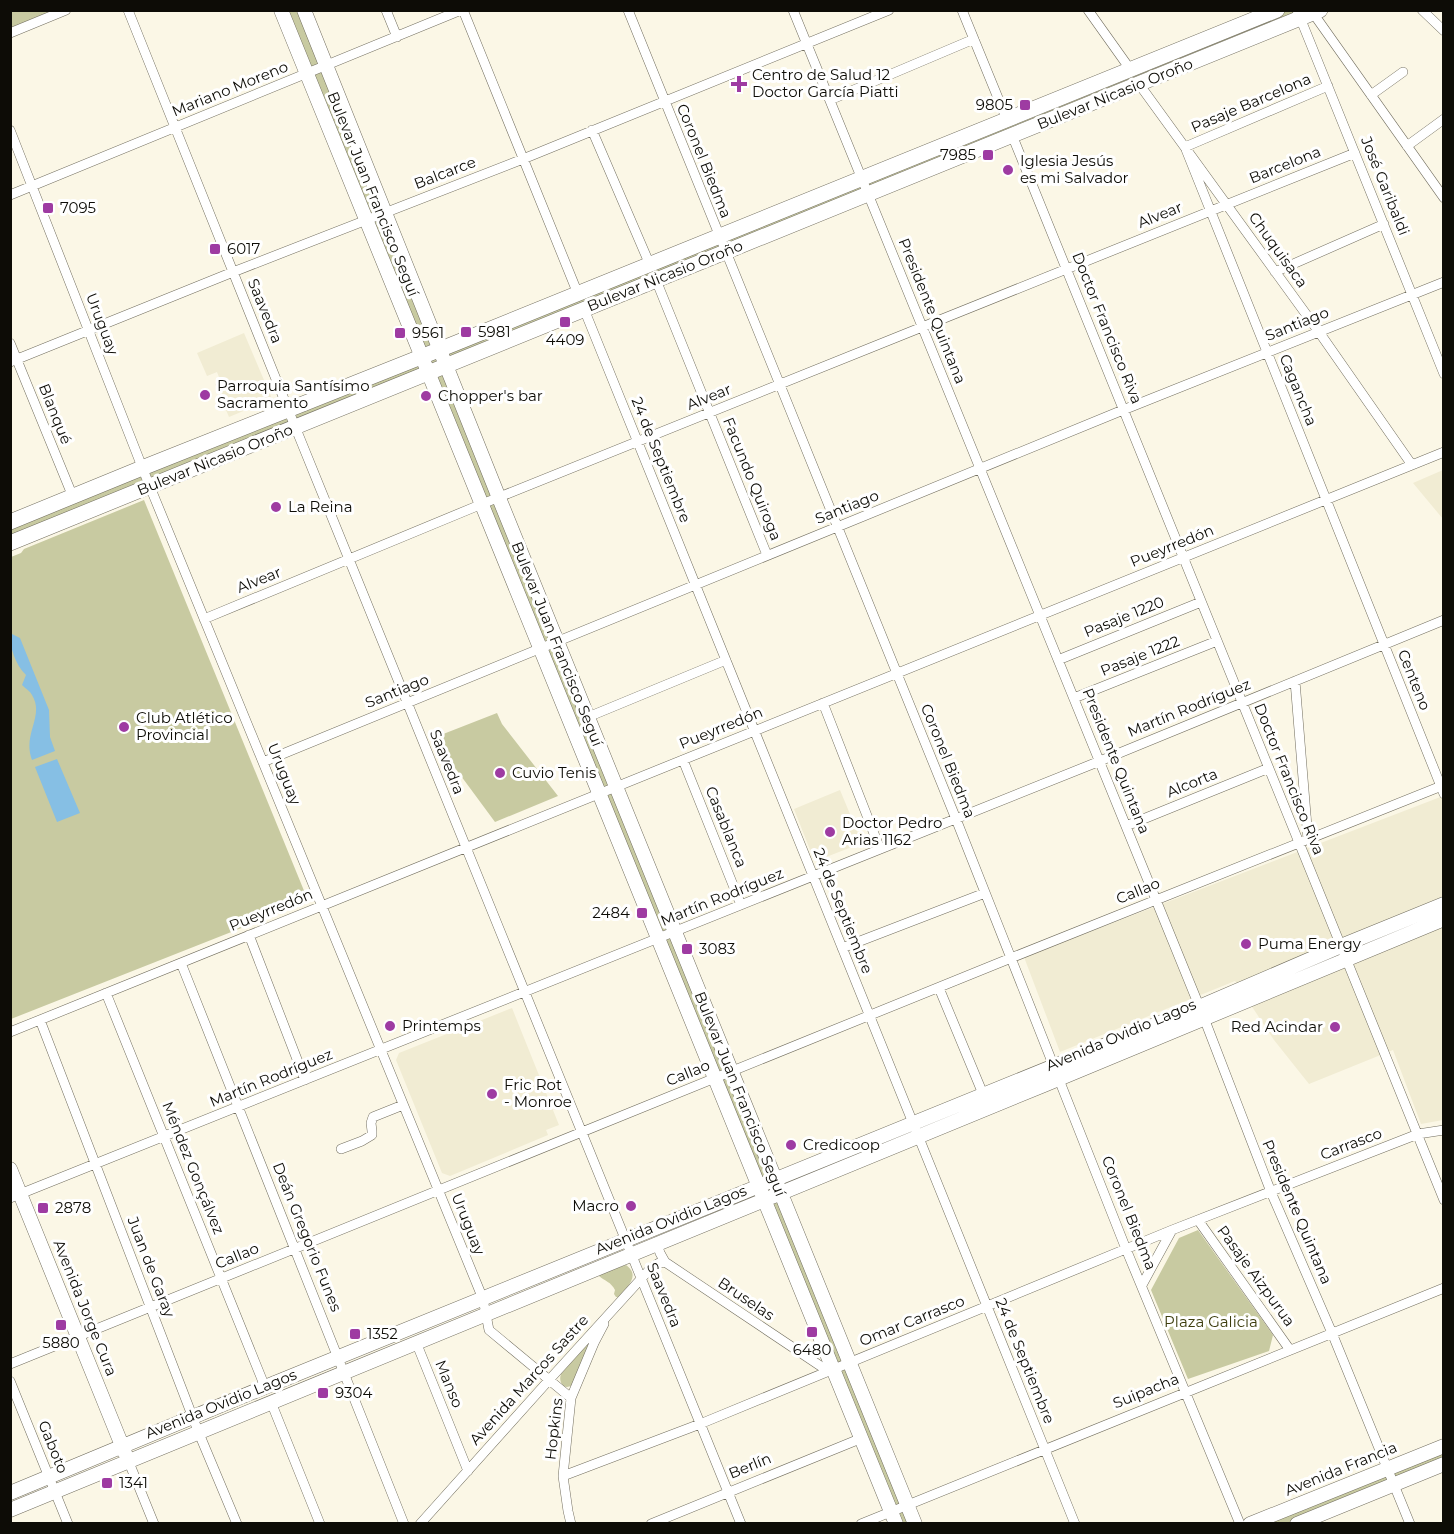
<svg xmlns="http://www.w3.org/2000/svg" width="1454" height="1534" viewBox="0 0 1454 1534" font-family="Montserrat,sans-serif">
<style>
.built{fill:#f1ecd3}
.green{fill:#c8caa1}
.water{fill:#86bfe4}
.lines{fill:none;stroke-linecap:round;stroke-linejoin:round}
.street-casing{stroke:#726e5f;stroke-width:10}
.secondary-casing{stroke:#726e5f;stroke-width:15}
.primary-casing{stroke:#726e5f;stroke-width:16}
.street{stroke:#fff;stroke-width:9}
.secondary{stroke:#fff;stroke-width:14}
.primary{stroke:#fff;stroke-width:15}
.poi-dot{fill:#9e3ba2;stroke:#fff;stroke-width:2}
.labels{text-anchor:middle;stroke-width:6;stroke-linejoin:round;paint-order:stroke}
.poi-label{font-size:15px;fill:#0d0c06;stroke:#fff;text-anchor:start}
.street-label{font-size:15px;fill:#0d0c06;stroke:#fff}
.park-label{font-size:15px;fill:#3c3c0d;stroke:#fff}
</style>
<rect width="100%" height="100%" fill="#fbf7e6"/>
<path class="built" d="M244,333L272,399L229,417L215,384L221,382L217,372L207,376L197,353Z
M1443,470V519L1413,483Z
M840,790L862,843L821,859L812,855L794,809Z
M1443,796V1120L1421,1124L1393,1050L1309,1084L1274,1040L1235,981L1060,1052L1024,957Z
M512,1008L559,1125L546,1130L548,1135L450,1176L442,1173L396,1060L399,1053Z"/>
<path class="green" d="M11,11H66L11,33Z
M281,11H304L440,350L1277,11H1320L446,365L915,1523H896L429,373L11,543V522L422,357Z
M144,500L307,898L305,903L11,1019V557L21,553L24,549Z
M497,713L502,724L558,796L495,822L433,738Z
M1198,1230L1273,1335L1269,1351L1188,1379L1151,1290L1179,1238Z
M626,1265C641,1276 627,1287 618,1297H616L614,1294L615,1290C611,1282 605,1281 599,1276L601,1273Z
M588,1343L589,1345L572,1385C564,1391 558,1382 561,1374Z
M1443,1446V1464L1297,1523L1250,1524Z"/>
<path class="water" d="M10,633L20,638L49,710L50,737L55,751L32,760C22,734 45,716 32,695C30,691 26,689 22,685L26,675C15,664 10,648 10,633Z
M57,759L80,813L57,822L35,767Z"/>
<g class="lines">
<defs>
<path id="street" d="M128,10L292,419L741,1524
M386,10L397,37
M463,10L578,294
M628,10L956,819L1126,1249L1240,1524
M793,10L1156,900L1204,1018L1271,1192L1332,1333L1410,1524
M962,10L1007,120
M1088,10L1130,69
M1297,10L1444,374
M1422,10L1444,31
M1313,13L1444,198
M10,33L66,10
M1139,84L1319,332L1412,465
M1328,86L1185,147L1444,794
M1371,95L1403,72
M830,100L974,39
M10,130L146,477L483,1299L489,1330L571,1398
M592,130L650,265
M1012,135L1444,1200
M1407,146L1444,119
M10,195L461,10
M1275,272L1384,224
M656,280L767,555
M584,309L1075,1524
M10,343L73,497
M10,362L233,272L523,159L889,10
M204,619L482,504L1355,153
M1058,660L1201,602
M1295,681L1308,839
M1074,698L1217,641
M823,703L880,849
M588,717L726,660
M683,760L741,905
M263,762L1123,410L1444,282
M1126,826L1269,768
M249,935L305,1080
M842,948L985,893
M181,963L404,1524
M939,988L983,1094
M106,993L265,1387
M40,1020L198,1431L237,1524
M10,1032L1444,452
M341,1149L362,1141L372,1135V1131L371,1123L373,1117L403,1105
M10,1198L1100,761L1444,620
M1198,1220L1290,1350
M657,1244L660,1253L665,1262L828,1371
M1142,1285L1172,1230
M416,1342L468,1471
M10,1364L1011,958L1444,785
M10,1381L68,1524
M271,1402L320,1524
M128,1460L154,1524
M563,1476L700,1424L1172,1230L1418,1134L1444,1130
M420,1524L549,1380L650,1269L659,1263L665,1262
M571,1524L568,1511L563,1476L571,1398L594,1343L604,1324
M651,1524L862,1438
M861,1524L1444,1288"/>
<path id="secondary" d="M281,10L896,1524
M304,10L499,498L915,1524
M10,1169L125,1453
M10,1493L265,1387L1199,1007L1341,946L1444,904
M10,1510L1044,1085L1444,919
M1250,1524L1444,1446
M1297,1524L1444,1464"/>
<path id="primary" d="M10,522L142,468L456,343L1277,10
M10,543L1320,10"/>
</defs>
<use href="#street" class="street-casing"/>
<use href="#secondary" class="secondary-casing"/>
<use href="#primary" class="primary-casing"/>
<use href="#street" class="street"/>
<use href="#secondary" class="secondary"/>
<use href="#primary" class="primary"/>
</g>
<g class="poi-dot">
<path d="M736 75h6v6h6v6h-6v6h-6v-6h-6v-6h6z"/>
<rect x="1019" y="99" width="12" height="12" rx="3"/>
<rect x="982" y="149" width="12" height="12" rx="3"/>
<circle cx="1008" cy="170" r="6"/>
<rect x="42" y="202" width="12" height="12" rx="3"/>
<rect x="209" y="243" width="12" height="12" rx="3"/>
<rect x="559" y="316" width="12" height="12" rx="3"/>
<rect x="460" y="326" width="12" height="12" rx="3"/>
<rect x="394" y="327" width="12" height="12" rx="3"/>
<circle cx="205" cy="395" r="6"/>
<circle cx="426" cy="396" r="6"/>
<circle cx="276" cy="507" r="6"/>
<circle cx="124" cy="727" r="6"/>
<circle cx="500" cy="773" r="6"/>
<circle cx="830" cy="832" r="6"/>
<rect x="636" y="907" width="12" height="12" rx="3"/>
<circle cx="1246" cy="944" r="6"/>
<rect x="681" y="943" width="12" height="12" rx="3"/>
<circle cx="390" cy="1026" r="6"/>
<circle cx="1335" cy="1027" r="6"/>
<circle cx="492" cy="1094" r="6"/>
<circle cx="791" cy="1145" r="6"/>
<circle cx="631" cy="1206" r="6"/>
<rect x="37" y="1202" width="12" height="12" rx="3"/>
<rect x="55" y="1319" width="12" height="12" rx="3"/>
<rect x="806" y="1326" width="12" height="12" rx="3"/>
<rect x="349" y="1328" width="12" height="12" rx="3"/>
<rect x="317" y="1387" width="12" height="12" rx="3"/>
<rect x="101" y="1477" width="12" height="12" rx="3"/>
</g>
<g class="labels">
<g class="poi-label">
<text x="752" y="80">Centro de Salud 12<tspan x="752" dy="17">Doctor García Piatti</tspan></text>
<text x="1013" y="110" text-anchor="end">9805</text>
<text x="976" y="160" text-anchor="end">7985</text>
<text x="1020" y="166">Iglesia Jesús<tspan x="1020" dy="17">es mi Salvador</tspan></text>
<text x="60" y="213">7095</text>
<text x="227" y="254">6017</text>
<text x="478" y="337">5981</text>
<text x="412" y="338">9561</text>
<text x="565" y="345" text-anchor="middle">4409</text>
<text x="217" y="391">Parroquia Santísimo<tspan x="217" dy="17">Sacramento</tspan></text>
<text x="438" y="401">Chopper's bar</text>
<text x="288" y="512">La Reina</text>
<text x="136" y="723">Club Atlético<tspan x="136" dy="17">Provincial</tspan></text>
<text x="512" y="778">Cuvio Tenis</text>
<text x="842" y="828">Doctor Pedro<tspan x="842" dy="17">Arias 1162</tspan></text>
<text x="630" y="918" text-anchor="end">2484</text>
<text x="1258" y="949">Puma Energy</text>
<text x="699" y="954">3083</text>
<text x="402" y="1031">Printemps</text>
<text x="1323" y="1032" text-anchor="end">Red Acindar</text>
<text x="504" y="1090">Fric Rot<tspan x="504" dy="17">- Monroe</tspan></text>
<text x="803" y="1150">Credicoop</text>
<text x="619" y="1211" text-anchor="end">Macro</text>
<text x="55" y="1213">2878</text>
<text x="367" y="1339">1352</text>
<text x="61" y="1348" text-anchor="middle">5880</text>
<text x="812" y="1355" text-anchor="middle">6480</text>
<text x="335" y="1398">9304</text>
<text x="119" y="1488">1341</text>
</g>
<g class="street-label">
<text transform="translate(230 89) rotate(-22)" y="5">Mariano Moreno</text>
<text transform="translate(1115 94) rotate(-22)" y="5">Bulevar Nicasio Oroño</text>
<text transform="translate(1251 103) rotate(-23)" y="5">Pasaje Barcelona</text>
<text transform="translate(704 161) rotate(68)" y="5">Coronel Biedma</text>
<text transform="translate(1285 165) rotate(-22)" y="5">Barcelona</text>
<text transform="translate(445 173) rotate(-21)" y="5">Balcarce</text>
<text transform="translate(1385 186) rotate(68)" y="5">José Garibaldi</text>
<text transform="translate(373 194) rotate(68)" y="5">Bulevar Juan Francisco Seguí</text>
<text transform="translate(1160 215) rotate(-22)" y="5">Alvear</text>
<text transform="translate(1278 250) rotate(54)" y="5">Chuquisaca</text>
<text transform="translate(665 276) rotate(-22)" y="5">Bulevar Nicasio Oroño</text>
<text transform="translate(265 311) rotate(68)" y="5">Saavedra</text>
<text transform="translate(932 311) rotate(68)" y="5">Presidente Quintana</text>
<text transform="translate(102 324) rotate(69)" y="5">Uruguay</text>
<text transform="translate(1297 324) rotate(-22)" y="5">Santiago</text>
<text transform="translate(1107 328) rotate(68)" y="5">Doctor Francisco Riva</text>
<text transform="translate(1298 390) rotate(68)" y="5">Cagancha</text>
<text transform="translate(709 397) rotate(-22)" y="5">Alvear</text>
<text transform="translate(55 414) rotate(68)" y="5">Blanqué</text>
<text transform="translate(215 460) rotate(-22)" y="5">Bulevar Nicasio Oroño</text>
<text transform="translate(661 460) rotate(68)" y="5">24 de Septiembre</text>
<text transform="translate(752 479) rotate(68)" y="5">Facundo Quiroga</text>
<text transform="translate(847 507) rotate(-22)" y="5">Santiago</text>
<text transform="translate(1172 546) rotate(-22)" y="5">Pueyrredón</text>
<text transform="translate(259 580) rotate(-22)" y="5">Alvear</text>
<text transform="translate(1124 617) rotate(-22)" y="5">Pasaje 1220</text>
<text transform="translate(557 644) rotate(68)" y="5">Bulevar Juan Francisco Seguí</text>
<text transform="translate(1140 656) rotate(-22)" y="5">Pasaje 1222</text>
<text transform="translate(1414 680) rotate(68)" y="5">Centeno</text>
<text transform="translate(397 691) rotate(-22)" y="5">Santiago</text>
<text transform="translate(1189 708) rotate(-22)" y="5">Martín Rodríguez</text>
<text transform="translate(721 728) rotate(-22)" y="5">Pueyrredón</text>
<text transform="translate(948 761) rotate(68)" y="5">Coronel Biedma</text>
<text transform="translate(1116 761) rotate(68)" y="5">Presidente Quintana</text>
<text transform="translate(447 762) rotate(68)" y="5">Saavedra</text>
<text transform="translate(284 774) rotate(68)" y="5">Uruguay</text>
<text transform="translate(1289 779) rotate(68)" y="5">Doctor Francisco Riva</text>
<text transform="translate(1192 783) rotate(-22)" y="5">Alcorta</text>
<text transform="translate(726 827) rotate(68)" y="5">Casablanca</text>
<text transform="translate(1138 891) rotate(-22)" y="5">Callao</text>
<text transform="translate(722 897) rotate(-22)" y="5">Martín Rodríguez</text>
<text transform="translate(271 910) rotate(-22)" y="5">Pueyrredón</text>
<text transform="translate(843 911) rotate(68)" y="5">24 de Septiembre</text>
<text transform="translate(1121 1035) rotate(-23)" y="5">Avenida Ovidio Lagos</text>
<text transform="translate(688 1073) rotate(-22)" y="5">Callao</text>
<text transform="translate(271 1078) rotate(-22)" y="5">Martín Rodríguez</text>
<text transform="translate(740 1094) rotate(68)" y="5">Bulevar Juan Francisco Seguí</text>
<text transform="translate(1351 1144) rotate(-21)" y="5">Carrasco</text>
<text transform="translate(193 1168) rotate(68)" y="5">Méndez Gonçálvez</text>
<text transform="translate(1297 1212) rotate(67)" y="5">Presidente Quintana</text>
<text transform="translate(1129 1213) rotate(68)" y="5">Coronel Biedma</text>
<text transform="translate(671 1220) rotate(-22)" y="5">Avenida Ovidio Lagos</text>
<text transform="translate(468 1224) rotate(68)" y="5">Uruguay</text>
<text transform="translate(307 1237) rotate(68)" y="5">Deán Gregorio Funes</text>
<text transform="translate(237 1256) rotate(-22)" y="5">Callao</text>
<text transform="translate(151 1267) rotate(69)" y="5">Juan de Garay</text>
<text transform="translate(1256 1276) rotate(54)" y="5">Pasaje Aizpurua</text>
<text transform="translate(664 1295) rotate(68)" y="5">Saavedra</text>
<text transform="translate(746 1299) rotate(34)" y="5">Bruselas</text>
<text transform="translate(85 1308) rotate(68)" y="5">Avenida Jorge Cura</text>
<text transform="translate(912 1321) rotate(-22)" y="5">Omar Carrasco</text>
<text transform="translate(1025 1361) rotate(68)" y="5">24 de Septiembre</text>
<text transform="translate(529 1380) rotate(-48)" y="5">Avenida Marcos Sastre</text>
<text transform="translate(449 1384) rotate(68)" y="5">Manso</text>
<text transform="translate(1146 1391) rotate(-22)" y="5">Suipacha</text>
<text transform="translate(221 1404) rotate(-22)" y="5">Avenida Ovidio Lagos</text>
<text transform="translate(554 1429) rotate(-83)" y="5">Hopkins</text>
<text transform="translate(53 1447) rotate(68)" y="5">Gaboto</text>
<text transform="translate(750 1466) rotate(-22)" y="5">Berlín</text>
<text transform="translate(1341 1469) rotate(-22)" y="5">Avenida Francia</text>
</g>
<g class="park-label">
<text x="1211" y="1327">Plaza Galicia</text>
</g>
</g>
<rect width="1454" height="1534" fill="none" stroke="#0d0c06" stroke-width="24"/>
</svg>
